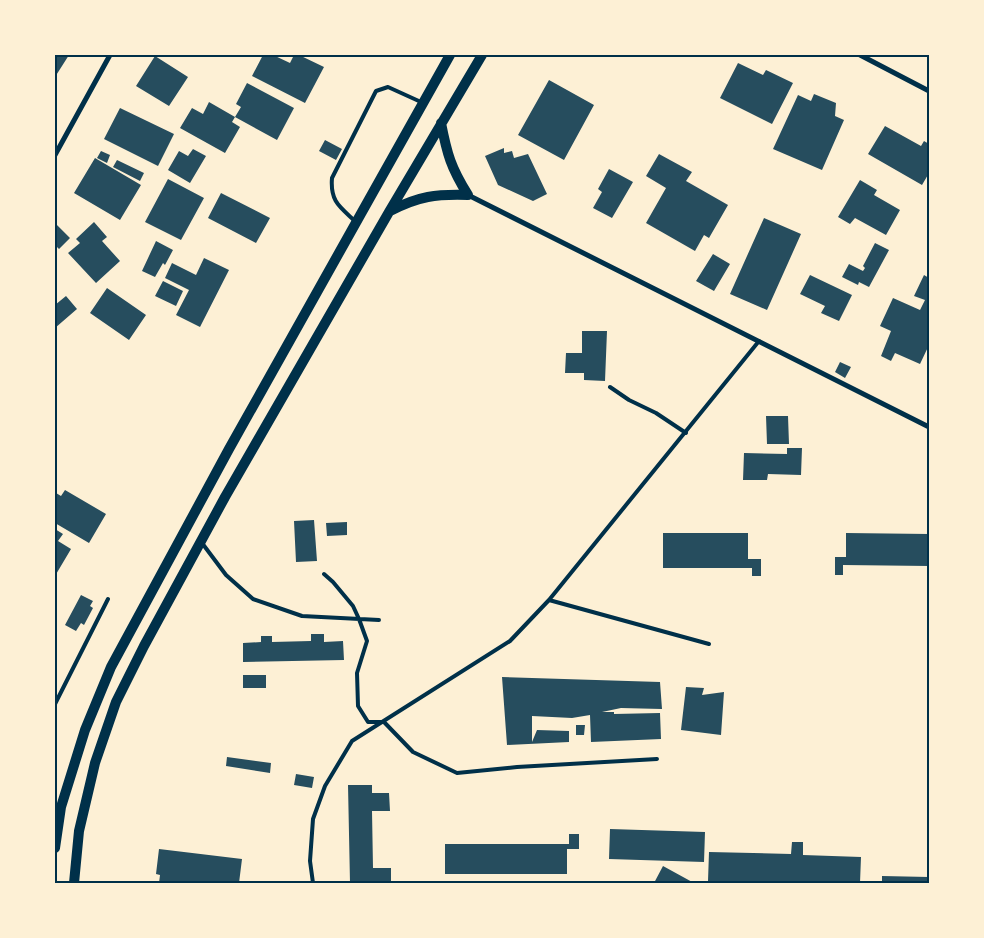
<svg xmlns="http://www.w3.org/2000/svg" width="984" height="938" viewBox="0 0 984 938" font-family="Montserrat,sans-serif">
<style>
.building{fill:#264d5e}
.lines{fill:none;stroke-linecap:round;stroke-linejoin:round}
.service{stroke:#003049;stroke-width:4}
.minor{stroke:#003049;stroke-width:5}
.secondary{stroke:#003049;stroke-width:10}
.neatline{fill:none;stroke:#003049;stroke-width:2}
</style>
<rect width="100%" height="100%" fill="#fdf0d5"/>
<path class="building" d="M55,55H69L55,77Z
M263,55H273L290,63L294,55H299L324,67L305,103L252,76Z
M155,56L188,77L169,106L136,86Z
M738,63L763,75L766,70L793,83L772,124L720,98Z
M549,80L594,105L564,160L518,135Z
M247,83L294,108L277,140L235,117L241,107L236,104Z
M814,94L836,103L835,116L844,120L822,170L773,149L798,95L811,101Z
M209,102L235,117L232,122L240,127L225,153L180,128L192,108L203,114Z
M120,108L174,134L158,166L104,139Z
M885,126L921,146L924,141L929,144V173L922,185L868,154Z
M325,140L342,149L336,160L319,151Z
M504,148V153L512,151L514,158L528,154L547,194L533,201L498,185L485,156Z
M193,149L206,156L190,183L168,170L179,151L188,156Z
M101,151L110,155L107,163L97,158Z
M659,154L692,172L686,181L728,205L709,238L704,235L695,251L646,223L666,188L646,176Z
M95,158L141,185L120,220L74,193Z
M117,160L144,173L140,181L113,167Z
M609,169L633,182L612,218L593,208L602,192L598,189Z
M168,179L204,198L181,240L145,222Z
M860,180L877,190L874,195L900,210L886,235L855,218L850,224L838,217Z
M221,193L270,218L256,243L208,218Z
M764,218L801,234L767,310L730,294Z
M94,222L107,237L102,241L120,261L96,283L68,253L80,243L76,239Z
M55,223L70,238L59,249L55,245Z
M156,241L173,250L165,265L163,263L155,277L142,271Z
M875,243L889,250L869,287L859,282L858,285L842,277L849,264L863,271L865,268L863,266Z
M713,254L730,264L714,291L696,281Z
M204,258L229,270L200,327L176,315L189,290L165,278L172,263L196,275Z
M810,275L852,295L839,321L821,313L825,306L800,294Z
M924,275L929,278V345L920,364L895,353L891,361L881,356L891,331L880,326L893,298L920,310L925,300L914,296Z
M163,281L183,291L176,306L155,296Z
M107,288L146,315L129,340L90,313Z
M66,296L77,309L55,328V305Z
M582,331H607L605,381L584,380V373H565L566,353H582Z
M840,362L851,367L845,378L835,372Z
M766,416H788L789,444H767Z
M787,448H802L801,475L768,474L767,480H743L744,453L787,454Z
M65,490L106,514L89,543L55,523V495L56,493L61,496Z
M314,520L317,561L296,562L294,521Z
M347,522V535L327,536L326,523Z
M55,529L63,534L58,541L71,549L55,576Z
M663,533H748V559H761V576H752V568H663Z
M846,533L929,534V566L843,565V575H835V557H846Z
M81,595L93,601L90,606L93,608L84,625L81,623L76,631L65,625Z
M311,634H324V642L343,641L344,660L243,662V643L261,642V636H272V642L311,641Z
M243,675H266V688H243Z
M502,677L660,682L662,709L621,708L602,712H614V714L660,713L661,739L591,742L590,715L572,718L532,716V742L537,730L569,731V742L507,745Z
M686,687L704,688L702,695L724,692L721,735L681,730Z
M576,725H585L584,735H576Z
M227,757L271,763L270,773L226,766Z
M296,774L314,777L312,788L294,785Z
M348,785H372V793H389L390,811H372L373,868H391V883H350Z
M610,829L705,832L704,862L609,859Z
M569,834H579V849H567V874H445V844H569Z
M792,842H803V855L861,857L860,883L708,881L709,852L791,854Z
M159,849L242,859L239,883H159L160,875L156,874Z
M663,866L694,883H654Z
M882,876L929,877V883H882Z"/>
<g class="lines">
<path class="service" d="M356,222C340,207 330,202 332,178L376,91L388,87L421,102
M610,387L629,400L656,413L686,433
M202,543L226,575L253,599L302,616L379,620
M324,574L333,582L353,606L359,619L367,641L357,673L358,706L368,722H384L413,752L457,773L517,767L657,759
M549,600L709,644
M55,704L108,599
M313,883L310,861L313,819L325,786L352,741L510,641L549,600L759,341"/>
<path class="minor" d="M860,55L929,91
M55,155L110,55
M468,195L929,427"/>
<path class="secondary" d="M441,123C447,154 451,168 468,195
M390,211C419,196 436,194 468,195
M55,848L61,807L85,730L111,667L229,449L450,55
M74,883L79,831L95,763L116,702L144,646L225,497L389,212L482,55"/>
</g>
<rect width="984" height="938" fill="none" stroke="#fdf0d5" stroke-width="112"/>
<rect x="56" y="56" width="872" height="826" class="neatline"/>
</svg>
